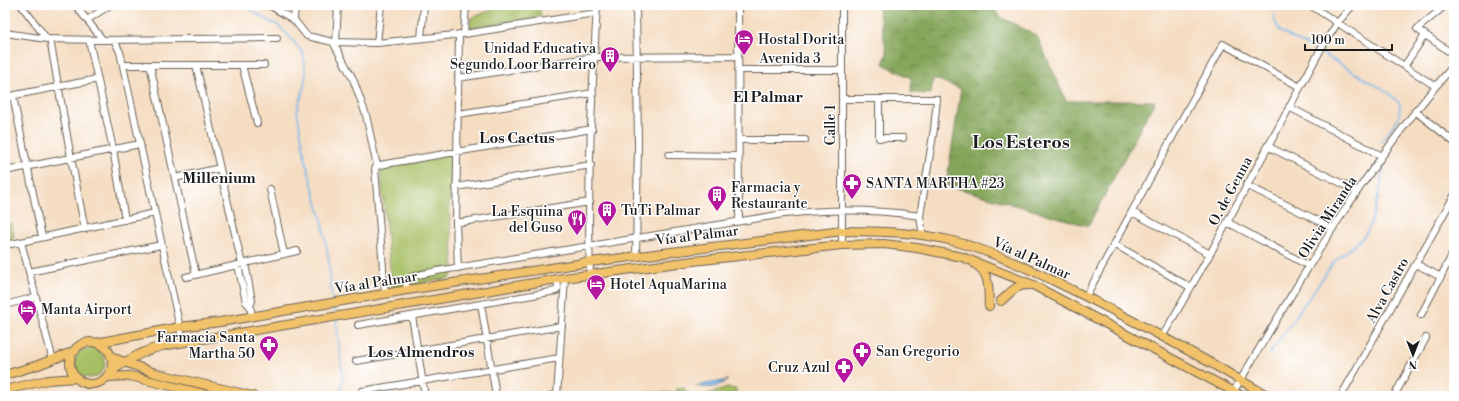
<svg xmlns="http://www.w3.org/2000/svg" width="1459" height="401" viewBox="0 0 1459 401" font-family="'Libre Bodoni',serif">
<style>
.grass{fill:#a7bf65;stroke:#626e40}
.forest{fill:url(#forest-crowns);stroke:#50613b}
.park{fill:url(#park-crowns);stroke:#626e40}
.water{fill:url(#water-rules);stroke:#4a6984}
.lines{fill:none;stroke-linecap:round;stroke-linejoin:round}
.stream{stroke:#78b6eb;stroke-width:1.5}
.minor-casing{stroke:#686056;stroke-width:8}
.major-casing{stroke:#686056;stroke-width:10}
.minor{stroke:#fff;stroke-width:6}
.major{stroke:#f2c26a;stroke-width:8}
.labels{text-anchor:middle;stroke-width:3;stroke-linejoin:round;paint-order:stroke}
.poi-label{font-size:14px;fill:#1c1c1c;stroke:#fff;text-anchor:start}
.street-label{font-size:14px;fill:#1c1c1c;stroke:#fff}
.neighbourhood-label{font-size:15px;font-weight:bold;fill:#1c1c1c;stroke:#fff}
.district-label{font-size:18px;font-weight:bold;fill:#1c1c1c;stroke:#fff}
</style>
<defs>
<pattern id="forest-crowns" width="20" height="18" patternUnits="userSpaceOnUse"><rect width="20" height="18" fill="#85a65a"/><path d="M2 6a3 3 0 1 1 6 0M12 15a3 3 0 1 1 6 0" fill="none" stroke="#6c864a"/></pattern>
<pattern id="park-crowns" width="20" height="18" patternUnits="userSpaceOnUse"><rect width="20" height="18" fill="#a7bf65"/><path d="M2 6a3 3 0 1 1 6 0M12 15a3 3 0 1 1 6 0" fill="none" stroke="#8fa457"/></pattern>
<pattern id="water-rules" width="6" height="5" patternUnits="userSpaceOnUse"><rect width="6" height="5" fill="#78b6eb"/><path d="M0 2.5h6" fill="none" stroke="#679cc9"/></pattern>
</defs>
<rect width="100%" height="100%" fill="#fff"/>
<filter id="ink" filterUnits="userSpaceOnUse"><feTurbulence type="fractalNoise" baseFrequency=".025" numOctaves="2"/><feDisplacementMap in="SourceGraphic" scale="8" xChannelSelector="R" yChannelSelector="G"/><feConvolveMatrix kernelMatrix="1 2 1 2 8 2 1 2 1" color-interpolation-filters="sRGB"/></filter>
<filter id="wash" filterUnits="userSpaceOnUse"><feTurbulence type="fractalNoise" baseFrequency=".012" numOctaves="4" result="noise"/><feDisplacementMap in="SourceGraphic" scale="16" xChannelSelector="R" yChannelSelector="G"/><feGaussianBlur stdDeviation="0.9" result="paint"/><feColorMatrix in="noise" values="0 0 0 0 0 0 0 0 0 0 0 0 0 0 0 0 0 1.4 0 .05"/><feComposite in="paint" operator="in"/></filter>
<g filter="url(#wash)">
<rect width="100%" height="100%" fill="#f5ddc2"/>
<path class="grass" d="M454,153L449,205L454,271L450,278L392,288L380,167L414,163L429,157Z
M11,223L14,237L5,239V225Z
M75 363a15 15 0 1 1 30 0a15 15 0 1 1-30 0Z
M684,388L686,393L690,396H646V392L676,393L677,389Z
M727,388L736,389V394L720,396H702C710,392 718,392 727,388Z"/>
<path class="forest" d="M881,5H991L999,16L1037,36L1066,101H1155L1088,226L946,185L961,89L933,78L931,94L911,93V78L883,64L887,53L878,9Z"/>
<path class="park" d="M505,5H539L541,17L470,28L471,18Z"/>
<path class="water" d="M728,380C717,388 708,389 695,386Z"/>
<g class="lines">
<path class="stream" d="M245,5L257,14L279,26L289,36L303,53L306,74L303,91L297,111L306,163L322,220L329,262L332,299
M1273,5L1275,22L1281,32L1317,51
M1321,53L1389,93L1400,104L1399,117L1381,142
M333,305L335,313
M336,319L343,378L340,396
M1270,353L1334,262C1344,252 1359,244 1366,233C1373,223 1383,179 1383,166"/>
</g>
</g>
<g filter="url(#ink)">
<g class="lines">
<defs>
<path id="minor" d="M21,5L47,39
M75,5L103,40
M269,5L294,20L307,36L333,42L377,43L464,34L596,13
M738,5L739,221
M842,5V245
M1310,5L1435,86
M1446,5L1417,29L1454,55
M87,20L110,5
M294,20L295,5
M5,33L47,39L103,40L277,38
M464,34L466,5
M421,38L424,5
M50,39L71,158L85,229
M89,40L113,149L125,220
M114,40L120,52L183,342
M333,42L353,79L366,115L377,166
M336,42L338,5
M377,43L381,5
M127,65H264
M150,65L196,275
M196,65L242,264
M242,65L257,123
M1405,65L1425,35
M738,70H842
M458,78L594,57L738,56
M13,96L42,237
M5,97L98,79
M842,99H937L934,129L920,216L923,236
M879,99V138H903
M1289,107L1382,156
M1415,111L1454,142
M458,114L593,93
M739,140H805
M1267,146L1357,191
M669,155L739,156
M5,171L140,144
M175,178L220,168
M1246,185L1333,228
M456,187L591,165
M270,189L284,254
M1132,212L1210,254
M1227,222L1309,266
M456,223L590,202
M21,242L155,213
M1114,244L1190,287
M5,245L21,242L53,360
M636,256L638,144L636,5
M245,263L252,301L250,306
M1416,264L1441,277
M238,265L246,302L250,306L252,316
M458,268L456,223L459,34
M29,272L161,245
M590,275C587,185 592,95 597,5
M186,277L297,251
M407,290C407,287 405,283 407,280C411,275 430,273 437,271L784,214C830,209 875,209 920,216
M385,293L375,169L377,166L385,164L592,129
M1086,296L1223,44L1300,87
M481,304L496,396
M5,305L36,297
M1421,315L1454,251
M412,316L425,396
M358,325L556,291L558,288L557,279
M1162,337L1210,254L1322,47L1338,22L1353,5
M356,361L562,326
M362,391L559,358
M1234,391C1301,278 1367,164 1454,65
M550,396L557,395L565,278
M1341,396L1454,196
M1394,396L1426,338
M1453,396L1454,393"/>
<path id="major" d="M975,264C991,274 988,289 989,306
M1001,301C1011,292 1016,284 1030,285
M70 363a21 21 0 1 1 42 0a21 21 0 1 1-42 0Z
M96,343L180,327L220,322L407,290L590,262L842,231C878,231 917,232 953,241C988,250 1021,265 1054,281C1106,306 1158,334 1209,362C1229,373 1249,386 1269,396
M111,357L155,373L253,396
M109,373C126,361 142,351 162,346L557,279L693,261L842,245L884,244L917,248L962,257L1033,285L1242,396
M5,375L38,365L75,351
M107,377L130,376L212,396
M5,390L48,380L77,378"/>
</defs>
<use href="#minor" class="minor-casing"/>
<use href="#major" class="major-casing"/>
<use href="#minor" class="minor"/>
<use href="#major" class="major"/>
</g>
</g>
<defs>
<symbol id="hotel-pin" viewBox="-11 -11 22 30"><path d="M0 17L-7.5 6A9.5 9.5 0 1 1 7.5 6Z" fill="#b5179e" stroke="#fff"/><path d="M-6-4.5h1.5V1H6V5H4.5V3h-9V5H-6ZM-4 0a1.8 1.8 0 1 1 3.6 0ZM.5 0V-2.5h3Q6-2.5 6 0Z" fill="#fff"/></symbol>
<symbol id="building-pin" viewBox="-11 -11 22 30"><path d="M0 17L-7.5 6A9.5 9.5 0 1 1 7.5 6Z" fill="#b5179e" stroke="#fff"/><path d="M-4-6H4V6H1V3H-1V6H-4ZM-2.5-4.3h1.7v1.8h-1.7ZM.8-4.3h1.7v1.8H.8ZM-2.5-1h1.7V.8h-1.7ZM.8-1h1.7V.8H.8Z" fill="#fff"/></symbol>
<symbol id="pharmacy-pin" viewBox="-11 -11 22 30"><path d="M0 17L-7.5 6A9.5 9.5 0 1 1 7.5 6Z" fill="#b5179e" stroke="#fff"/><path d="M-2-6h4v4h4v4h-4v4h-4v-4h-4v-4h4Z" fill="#fff"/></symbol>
<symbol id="restaurant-pin" viewBox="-11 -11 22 30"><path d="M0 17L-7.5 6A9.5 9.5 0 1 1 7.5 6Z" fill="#b5179e" stroke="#fff"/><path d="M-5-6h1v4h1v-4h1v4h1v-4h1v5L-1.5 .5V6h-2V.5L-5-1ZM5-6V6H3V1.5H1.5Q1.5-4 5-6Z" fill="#fff"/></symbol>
</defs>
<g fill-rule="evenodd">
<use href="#hotel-pin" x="733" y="28" width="22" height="30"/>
<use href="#building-pin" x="599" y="45" width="22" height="30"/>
<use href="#pharmacy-pin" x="841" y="172" width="22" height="30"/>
<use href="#building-pin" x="706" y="184" width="22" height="30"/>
<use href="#building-pin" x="596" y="199" width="22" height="30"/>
<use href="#restaurant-pin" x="566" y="208" width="22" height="30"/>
<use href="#hotel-pin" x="585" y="273" width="22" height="30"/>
<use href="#hotel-pin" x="16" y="298" width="22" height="30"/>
<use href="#pharmacy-pin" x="258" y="334" width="22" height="30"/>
<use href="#pharmacy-pin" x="851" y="340" width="22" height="30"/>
<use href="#pharmacy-pin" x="833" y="356" width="22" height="30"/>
</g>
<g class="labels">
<g class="poi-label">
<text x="758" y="44">Hostal Dorita</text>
<text x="596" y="53" text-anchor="end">Unidad Educativa<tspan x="596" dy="16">Segundo Loor Barreiro</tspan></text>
<text x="866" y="188">SANTA MARTHA #23</text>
<text x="731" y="192">Farmacia y<tspan x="731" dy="16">Restaurante</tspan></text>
<text x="621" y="215">TuTi Palmar</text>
<text x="563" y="216" text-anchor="end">La Esquina<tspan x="563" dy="16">del Guso</tspan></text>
<text x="610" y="289">Hotel AquaMarina</text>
<text x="41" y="314">Manta Airport</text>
<text x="255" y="342" text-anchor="end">Farmacia Santa<tspan x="255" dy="16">Martha 50</tspan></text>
<text x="876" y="356">San Gregorio</text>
<text x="830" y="372" text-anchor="end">Cruz Azul</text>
</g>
<g class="street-label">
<text x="790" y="63">Avenida 3</text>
<text transform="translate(830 125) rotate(-90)" y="5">Calle 1</text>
<text transform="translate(1230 191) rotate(-62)" y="5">O. de Genna</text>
<text transform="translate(1327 217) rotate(-57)" y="5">Olivia Miranda</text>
<text transform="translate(697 235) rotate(-7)" y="5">Vía al Palmar</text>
<text transform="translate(1032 258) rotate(24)" y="5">Vía al Palmar</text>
<text transform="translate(376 282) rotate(-9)" y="5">Vía al Palmar</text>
<text transform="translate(1387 290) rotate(-61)" y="5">Alva Castro</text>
</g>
<g class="neighbourhood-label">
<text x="768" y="102">El Palmar</text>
<text x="517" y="143">Los Cactus</text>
<text x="219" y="183">Millenium</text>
<text x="421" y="357">Los Almendros</text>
</g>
<g class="district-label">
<text x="1021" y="148">Los Esteros</text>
</g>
</g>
<rect width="1459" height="401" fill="none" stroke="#fff" stroke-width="20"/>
<g transform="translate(1413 355) rotate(180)" stroke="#ffffff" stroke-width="3" paint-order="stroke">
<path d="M0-3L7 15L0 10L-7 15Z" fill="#1c1c1c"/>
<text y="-6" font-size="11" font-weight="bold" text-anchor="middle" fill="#1c1c1c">N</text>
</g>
<path d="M1305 44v6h87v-6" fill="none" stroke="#1c1c1c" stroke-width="2"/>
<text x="1311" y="44" font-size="12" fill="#1c1c1c" stroke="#ffffff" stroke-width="3" paint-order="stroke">100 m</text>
</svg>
